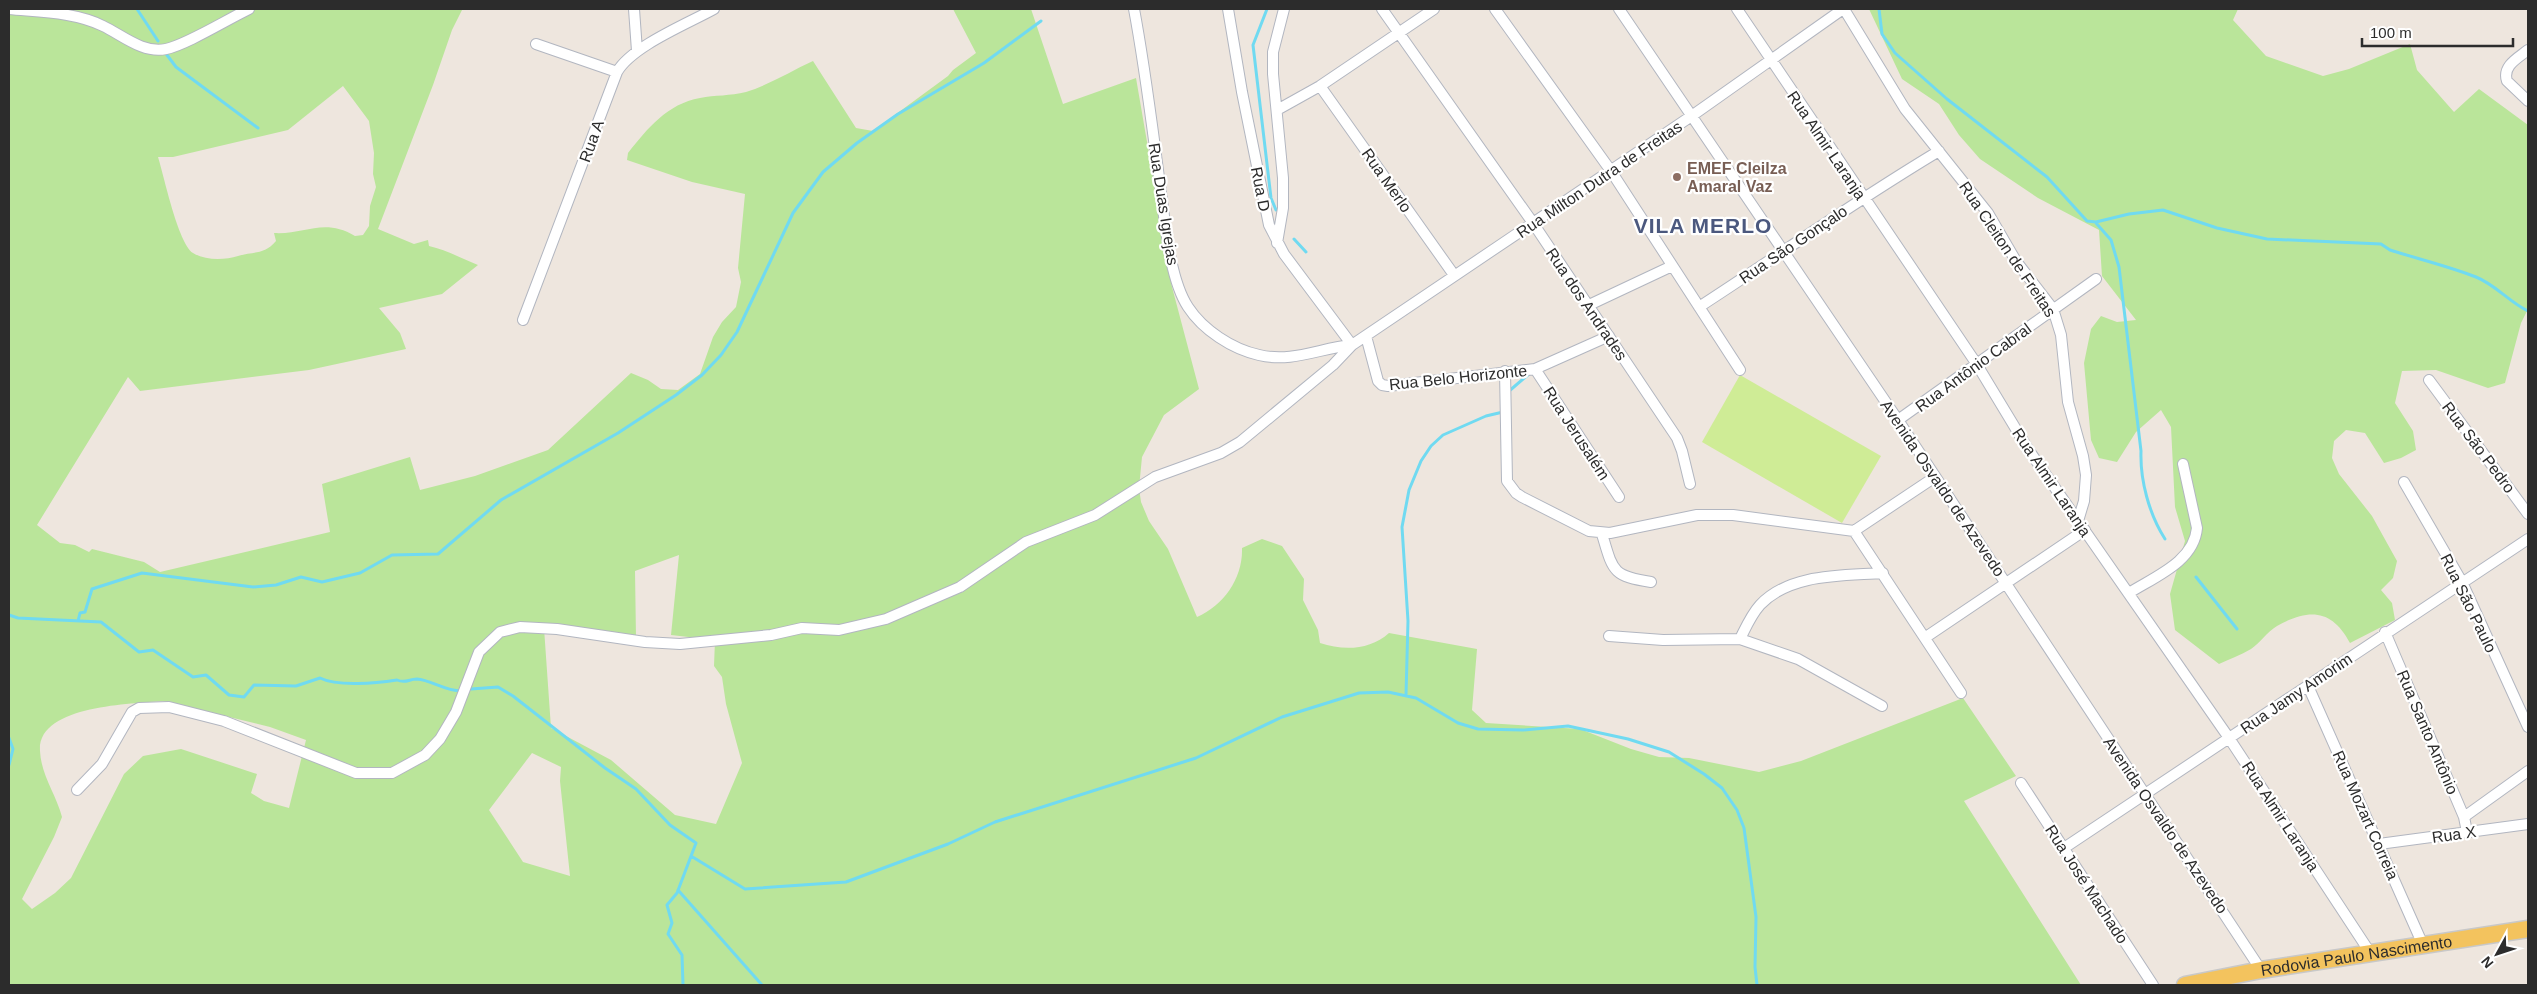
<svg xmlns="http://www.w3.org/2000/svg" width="2537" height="994" viewBox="0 0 2537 994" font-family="Helvetica,sans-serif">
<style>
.green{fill:#bae59a;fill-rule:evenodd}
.pitch{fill:#cfec96}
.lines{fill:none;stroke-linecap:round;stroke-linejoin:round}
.stream{stroke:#70daf1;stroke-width:3}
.street-casing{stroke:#b2b6c0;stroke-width:12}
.primary-casing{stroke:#c8c8c8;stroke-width:19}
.street{stroke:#fff;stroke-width:10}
.primary{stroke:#f3c35e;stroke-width:16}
.education-dot{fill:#8d6e63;stroke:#fff;stroke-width:2}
.labels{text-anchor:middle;stroke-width:4.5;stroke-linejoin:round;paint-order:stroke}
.street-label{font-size:16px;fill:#2c2c2c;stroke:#fff}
.education-label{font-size:16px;font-weight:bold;fill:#785e54;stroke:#fff;text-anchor:start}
.district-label{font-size:21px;font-weight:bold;letter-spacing:1px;fill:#4b587e;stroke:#fff}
</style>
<rect width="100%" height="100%" fill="#eee6de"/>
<path class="green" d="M9,9H467L462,10L452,30L433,85L378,229L414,244L428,240L429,246C446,250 461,258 478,265L442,294L379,308L400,333L406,349L309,370L140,391L128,377L37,525L60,543L75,545L89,552L92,549L144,562L160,572L330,532L322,484L410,457L420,490L475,476L548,450L631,373L648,380L661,389L678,390L700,374L713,337L722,322L736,307L741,282L738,268L745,194L692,182L627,160L628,153C648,128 667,104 700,98C715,95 730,96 746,92C769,85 791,71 813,61L856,128L873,131L948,76L953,70L976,53L953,9H1031L1063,104L1136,78L1172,287L1199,389L1164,415L1142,457L1139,488L1141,502L1149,521L1168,549L1197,617C1224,605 1243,578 1242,548L1262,539L1282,546L1304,579L1303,600L1318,630L1320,643C1344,651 1370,650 1389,633L1477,649L1472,710L1486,723L1580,729L1631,749L1659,757L1689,758L1759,772L1801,761L1963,698L2016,776L1964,801L2081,985H9ZM343,86L369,121L374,153L373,174L376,187L370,206L369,226L363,235L355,236C324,217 304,235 274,233L276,241C264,255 255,251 238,256C225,260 206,261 193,253C178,243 164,176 158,157H173L288,130ZM679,555L671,635L715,640L714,666L722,677L726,704L742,763L716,824L675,815L611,760L551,728L544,628L636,638L635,571ZM163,701L270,727L306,740L289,808L264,801L251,793L257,774L181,749L143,756L124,774L71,878L55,893L32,909L22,899L54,837L62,817C56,794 41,775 40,751C37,705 132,704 163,701ZM532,753L561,767L560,781L570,876L523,862L489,810Z
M1869,9H2238L2233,20L2266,56L2323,76L2349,69L2410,44L2417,70L2454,112L2479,89L2528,125V309L2521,323L2505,383L2488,388L2436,370L2402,371L2395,403L2413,431L2416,450L2401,458L2384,463L2365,433L2346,430L2334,441L2332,458L2339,474L2372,516L2397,561L2393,578L2381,590L2392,603L2395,620L2350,643C2332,609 2309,608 2277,626C2267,632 2260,643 2251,649C2241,655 2229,659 2219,664L2175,630L2170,594L2185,541L2175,507L2171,427L2161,410L2136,432L2117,462L2099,458L2091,440L2084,363L2091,329L2101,316L2117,322L2136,320L2102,276L2099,230L2038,198L1980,159L1959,135L1939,104L1902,79Z"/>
<path class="pitch" d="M1740,375L1881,456L1842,523L1702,442Z"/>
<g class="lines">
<path class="stream" d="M137,9L158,41
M1267,9L1253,45L1271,198L1276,210
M1879,9L1882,34L1895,53L1947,99L2047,177L2087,221L2096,222L2129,214L2163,210L2217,228L2267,239L2381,244L2390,250C2418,259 2448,266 2476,277C2496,285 2509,302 2528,311
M164,51L176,67L258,128
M2096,223L2111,240L2119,267L2141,451C2140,480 2149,514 2165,539
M1294,239L1306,252
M1508,392L1529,374
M2196,577L2237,629
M9,615L18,618L101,622L139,652L153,650L193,677L206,675L229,695L244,697L254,685L296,686L320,678C338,687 377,683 397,680C406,684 408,679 417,679C431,680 445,691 461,691
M78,621L80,613L85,612L92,589L142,573L253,587L276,585L301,577L322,582L360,573L392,555L438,554L501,500L618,433L676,395L702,375L721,355L737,332L793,213L823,172L857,143L898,114L984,63L1041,21
M471,689L498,687L513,696L605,768L636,789L670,825L696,843L677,893L667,905L672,923L668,934L682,955L683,985
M1406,695L1408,621L1402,527L1409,490L1421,461L1431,446L1443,435L1486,416L1503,412
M9,738L13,749L9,765
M691,856L745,889L846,882L948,844L995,822L1196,758L1282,717L1359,693L1388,692L1416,698L1458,723L1478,729L1523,730L1568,726L1628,739L1669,752L1704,774L1722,788L1737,810L1744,828L1756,917L1755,967L1757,985
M678,890L762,985"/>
<defs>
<path id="street" d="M9,9C39,12 75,12 103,26C122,35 143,54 166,49C186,45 228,19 249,9
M634,9L637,51
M1134,9C1145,67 1152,126 1160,185C1165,220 1169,278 1188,307C1203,330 1232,349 1259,355C1292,363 1320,348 1352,345
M1228,9L1242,92L1269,225L1284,254L1352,345
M1382,9L1533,223L1677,438L1682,451L1690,484
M1495,9L1611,171L1740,370
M1619,9L1898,420L2261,970
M1737,9L1976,363L2028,449L2229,738L2371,954
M1844,9L1905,109L1988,213L2016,261L2053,309L2061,335L2068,402L2083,456L2086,475L2084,501L2078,521
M536,44L617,72
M2528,50C2518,58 2502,66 2507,81L2528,101
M1320,86L1454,275
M1277,110L1320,86L1434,9
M1277,243L1283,208V178L1273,74V52L1284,9
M1589,305L1672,266
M1699,307C1779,255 1857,200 1939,151
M523,320L617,72C632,46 687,24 714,9
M1366,336L1378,381L1382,385L1388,386L1535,369L1609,336
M1535,369L1619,497
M1505,371L1507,481L1516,493L1522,497L1589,531L1610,533L1697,515H1733L1854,531L1935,477
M2429,380L2528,514
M1898,420L2096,279
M2404,482L2462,582L2528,727
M1854,531L1961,693
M1602,534C1613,571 1612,576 1651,582
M2129,593C2154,577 2194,562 2197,528L2183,464
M2385,632L2464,817L2467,832
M1609,636L1663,640L1740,639L1798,659L1882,706
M1926,637L2085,530
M1740,639C1746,627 1751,615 1760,605C1790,573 1843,576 1883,573
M2308,686L2423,945
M2021,783L2153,985
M77,790L102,764L132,712L139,708L169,707L224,721L356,773H392L425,755L440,739L456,712L479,652L500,632L520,627L557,629L645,642L680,644L771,635L802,628L839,630L886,619L960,587L1026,542L1095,515L1155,477L1221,453L1240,442L1333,365L1352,345L1693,115L1843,9
M2464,817L2528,771
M2379,844L2528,824
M2064,848L2528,539"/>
<g id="primary">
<path id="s1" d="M2185,985L2261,970L2528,929"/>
</g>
</defs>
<use href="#street" class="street-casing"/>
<use href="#primary" class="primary-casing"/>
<use href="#street" class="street"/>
<use href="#primary" class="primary"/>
</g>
<circle class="education-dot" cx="1677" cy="177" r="5"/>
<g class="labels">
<g class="street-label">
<text transform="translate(591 141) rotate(-70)" y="6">Rua A</text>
<text transform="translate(1827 145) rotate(56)" y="6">Rua Almir Laranja</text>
<text transform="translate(1599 179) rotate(-34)" y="6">Rua Milton Dutra de Freitas</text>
<text transform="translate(1387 180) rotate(55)" y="6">Rua Merlo</text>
<text transform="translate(1261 189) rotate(79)" y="6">Rua D</text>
<text transform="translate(1164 204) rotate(81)" y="6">Rua Duas Igrejas</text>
<text transform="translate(1793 244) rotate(-34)" y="6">Rua São Gonçalo</text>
<text transform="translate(2008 249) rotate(56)" y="6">Rua Cleiton de Freitas</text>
<text transform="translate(1587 304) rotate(56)" y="6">Rua dos Andrades</text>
<text transform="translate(1973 367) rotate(-36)" y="6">Rua Antônio Cabral</text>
<text transform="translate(1458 377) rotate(-6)" y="6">Rua Belo Horizonte</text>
<text transform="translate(1577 433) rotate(57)" y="6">Rua Jerusalém</text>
<text transform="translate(2479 447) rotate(53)" y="6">Rua São Pedro</text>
<text transform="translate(2052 482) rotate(56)" y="6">Rua Almir Laranja</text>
<text transform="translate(1943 488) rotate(56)" y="6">Avenida Osvaldo de Azevedo</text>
<text transform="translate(2469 603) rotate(64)" y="6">Rua São Paulo</text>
<text transform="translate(2296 693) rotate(-34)" y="6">Rua Jamy Amorim</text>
<text transform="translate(2428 732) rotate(67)" y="6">Rua Santo Antônio</text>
<text transform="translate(2366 815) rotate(66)" y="6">Rua Mozart Correia</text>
<text transform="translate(2281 816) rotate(57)" y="6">Rua Almir Laranja</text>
<text transform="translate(2166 825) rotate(56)" y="6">Avenida Osvaldo de Azevedo</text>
<text transform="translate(2454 834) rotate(-8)" y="6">Rua X</text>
<text transform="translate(2087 884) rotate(57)" y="6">Rua José Machado</text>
<text dy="6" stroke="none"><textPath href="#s1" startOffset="174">Rodovia Paulo Nascimento</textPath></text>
</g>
<g class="education-label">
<text x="1687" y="174">EMEF Cleilza<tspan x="1687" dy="18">Amaral Vaz</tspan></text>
</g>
<g class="district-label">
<text x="1703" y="233">VILA MERLO</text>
</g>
</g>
<rect width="2537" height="994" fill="none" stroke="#2c2c2c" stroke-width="20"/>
<g transform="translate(2497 954) rotate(230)" stroke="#ffffff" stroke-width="4" paint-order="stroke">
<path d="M0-4L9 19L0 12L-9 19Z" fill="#2c2c2c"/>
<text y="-8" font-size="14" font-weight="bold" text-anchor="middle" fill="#2c2c2c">N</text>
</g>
<path d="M2362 38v8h151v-8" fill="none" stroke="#2c2c2c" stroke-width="2.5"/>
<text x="2370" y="38" font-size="15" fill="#2c2c2c" stroke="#ffffff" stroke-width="4" paint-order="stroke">100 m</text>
</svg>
